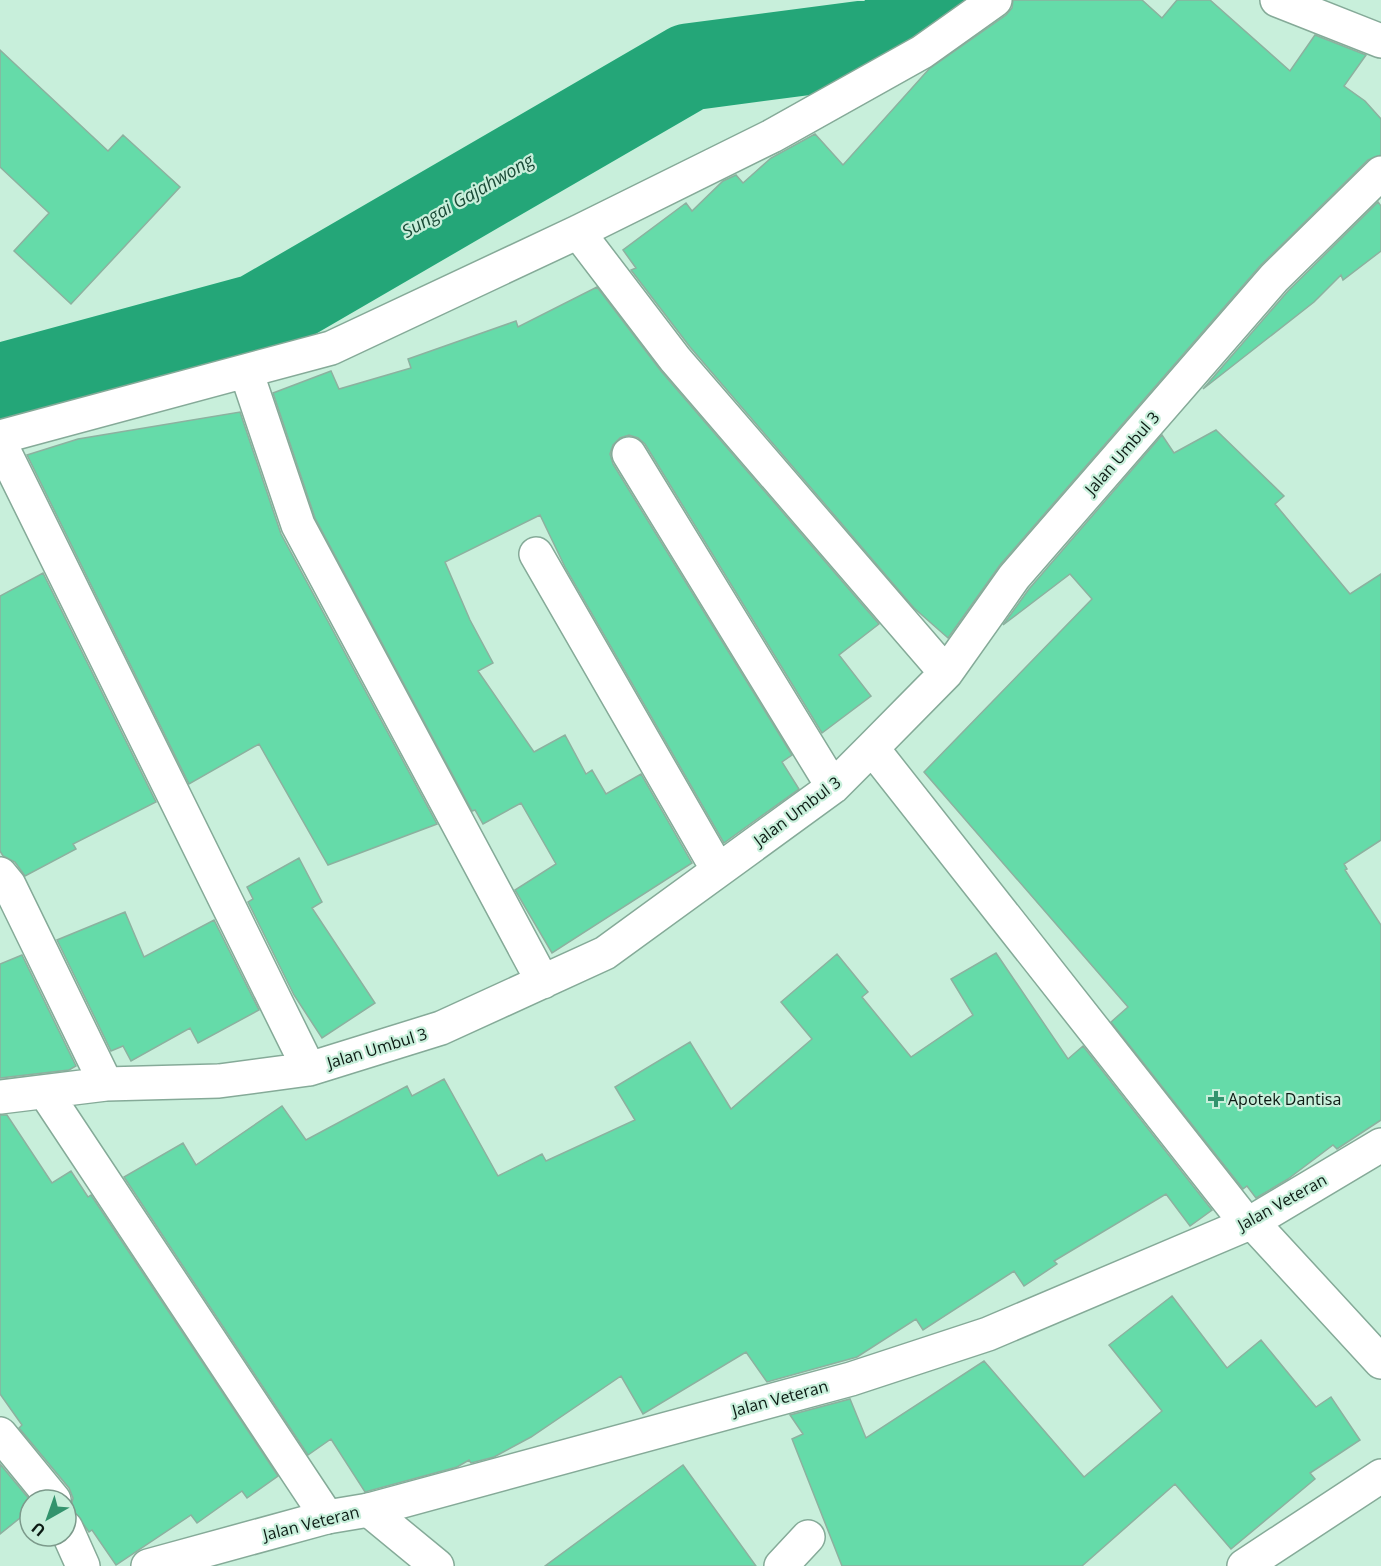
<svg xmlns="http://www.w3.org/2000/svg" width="1381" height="1566" viewBox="0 0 1381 1566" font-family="'Open Sans',sans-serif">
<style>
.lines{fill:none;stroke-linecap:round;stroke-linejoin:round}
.river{stroke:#24a678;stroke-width:87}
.building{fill:#65dba9;stroke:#8cb19f;stroke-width:1.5}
.street-casing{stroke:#85aa98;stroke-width:36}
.secondary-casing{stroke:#85aa98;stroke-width:36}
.street{stroke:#fff;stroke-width:33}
.secondary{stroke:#fff;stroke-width:33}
.poi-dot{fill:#33936d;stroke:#c8efdb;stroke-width:2}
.labels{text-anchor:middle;stroke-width:4.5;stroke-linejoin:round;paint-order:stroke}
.street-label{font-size:16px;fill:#0b1a13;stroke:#c8efdb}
.poi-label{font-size:16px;fill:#0b1a13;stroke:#c8efdb;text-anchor:start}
.water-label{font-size:18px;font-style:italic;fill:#194a36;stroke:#c8efdb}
</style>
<rect width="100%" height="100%" fill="#c8efdb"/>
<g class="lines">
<path class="river" d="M0,387L258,317L689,67L887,41L923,0"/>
</g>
<path class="building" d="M1013,0H1142L1162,18L1177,0H1210L1290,71L1315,35L1366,55L1344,86L1365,101L1381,119V155L1368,160L1260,266L1000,565L948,638L914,608L690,347L631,270L636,268L623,250L686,203L692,211L723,181L736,175L743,183L771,158L815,134L843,165L929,69L1006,15L1012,8Z
M0,50L108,151L123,135L180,187L71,304L14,251L49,213L0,167Z
M1378,202L1381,206V251L1343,280L1341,275L1314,302L1203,389L1288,291Z
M597,287L661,371L879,624L839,655L871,696L822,733L645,444L638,438L629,435L620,438L613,445L610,454L613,464L792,755L782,762L799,789L724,843L565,567L540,515L445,562L470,620L493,663L478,671L534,752L565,735L586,774L592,770L606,794L641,774L692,863L552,953L515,890L556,864L521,803L483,824L475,810L472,811L315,518L273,393L331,371L339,389L411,368L408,359L516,321L518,327Z
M240,412L281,534L437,824L328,865L259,744L189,784L27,455L78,439Z
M1216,430L1284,496L1275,504L1350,594L1381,574V840L1344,864L1347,869L1345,870L1381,925V1120L1337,1149L1333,1145L1288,1179L1256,1198L1247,1186L1243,1189L1111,1022L1128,1007L924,772L1092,599L1070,574L1003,625L1029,589L1162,435L1174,453Z
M43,573L156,802L73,844L76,849L25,876L15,862L3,856L0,851V596Z
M299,858L322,902L312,908L375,1003L322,1038L294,995L248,902L253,899L247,887Z
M125,912L144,957L214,920L259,1010L198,1043L190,1028L131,1061L123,1046L111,1051L57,940Z
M996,953L1068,1059L1083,1046L1212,1210L1190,1226L1166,1194L1054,1261L1057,1264L1024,1286L1014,1271L923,1330L916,1319L857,1357L767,1382L746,1352L643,1414L621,1376L531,1437L494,1457L471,1463L469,1460L457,1467L365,1492L331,1439L308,1455L124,1177L183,1143L196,1165L282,1106L306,1140L407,1086L412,1096L444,1079L498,1176L542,1154L546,1161L635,1120L615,1087L690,1042L731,1109L812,1039L781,1002L837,954L868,992L862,997L911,1057L973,1015L951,979Z
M22,955L76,1066L69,1070L0,1078V964Z
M0,1115H7L52,1183L71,1171L88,1197L91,1195L278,1476L247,1498L242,1491L197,1523L191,1515L116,1565L92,1530L89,1532L71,1507L73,1498L69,1488L19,1428L22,1425L0,1394Z
M1172,1296L1227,1368L1261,1340L1316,1407L1331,1397L1360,1440L1310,1473L1315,1479L1231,1549L1175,1484L1082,1566H842L792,1439L803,1434L790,1415L850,1399L866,1438L984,1361L1084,1477L1162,1411L1109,1345Z
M0,1464L30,1500V1510L0,1534Z
M683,1465L756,1566H545L636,1499Z"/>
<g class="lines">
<defs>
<path id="street" d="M1277,0L1381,41
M578,232L675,359L946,673
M246,371L298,525L543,982
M0,437L331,348L578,232L772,136L922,52L995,0
M0,443L309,1069
M629,454L833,787
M536,554L718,870
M872,748L1247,1224
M0,874L9,885L106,1084
M45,1092L327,1517
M0,1097L106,1084L219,1081L309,1069L441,1028L605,953L833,787L872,748L946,673L1014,577L1274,278L1381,173
M0,1434L54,1500
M369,1510L437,1566
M66,1528L83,1566
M781,1566L808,1537
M1244,1566L1381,1476"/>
<path id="secondary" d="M1252,1222L1381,1362
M148,1566L327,1517L369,1510L851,1379L988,1334L1252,1222L1381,1145"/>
</defs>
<use href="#street" class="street-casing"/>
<use href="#secondary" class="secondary-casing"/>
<use href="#street" class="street"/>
<use href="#secondary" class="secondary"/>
</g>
<path class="poi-dot" d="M1213 1090h6v6h6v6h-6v6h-6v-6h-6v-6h6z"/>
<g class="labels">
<g class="street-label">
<text transform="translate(1122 453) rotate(-49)" y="6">Jalan Umbul 3</text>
<text transform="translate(797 811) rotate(-37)" y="6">Jalan Umbul 3</text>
<text transform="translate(377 1048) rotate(-17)" y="6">Jalan Umbul 3</text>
<text transform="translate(1282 1202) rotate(-29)" y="6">Jalan Veteran</text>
<text transform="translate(780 1398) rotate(-15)" y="6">Jalan Veteran</text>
<text transform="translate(311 1523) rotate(-14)" y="6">Jalan Veteran</text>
</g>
<g class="poi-label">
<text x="1228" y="1105">Apotek Dantisa</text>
</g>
<g class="water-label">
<text transform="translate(468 196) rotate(-30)" y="6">Sungai Gajahwong</text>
</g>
</g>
<g transform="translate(48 1518) rotate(220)"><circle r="28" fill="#c8efdb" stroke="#7c9a8b" stroke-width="1.5"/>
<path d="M0-4.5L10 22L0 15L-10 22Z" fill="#33936d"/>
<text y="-9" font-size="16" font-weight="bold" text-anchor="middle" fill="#0b1a13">U</text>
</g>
</svg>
